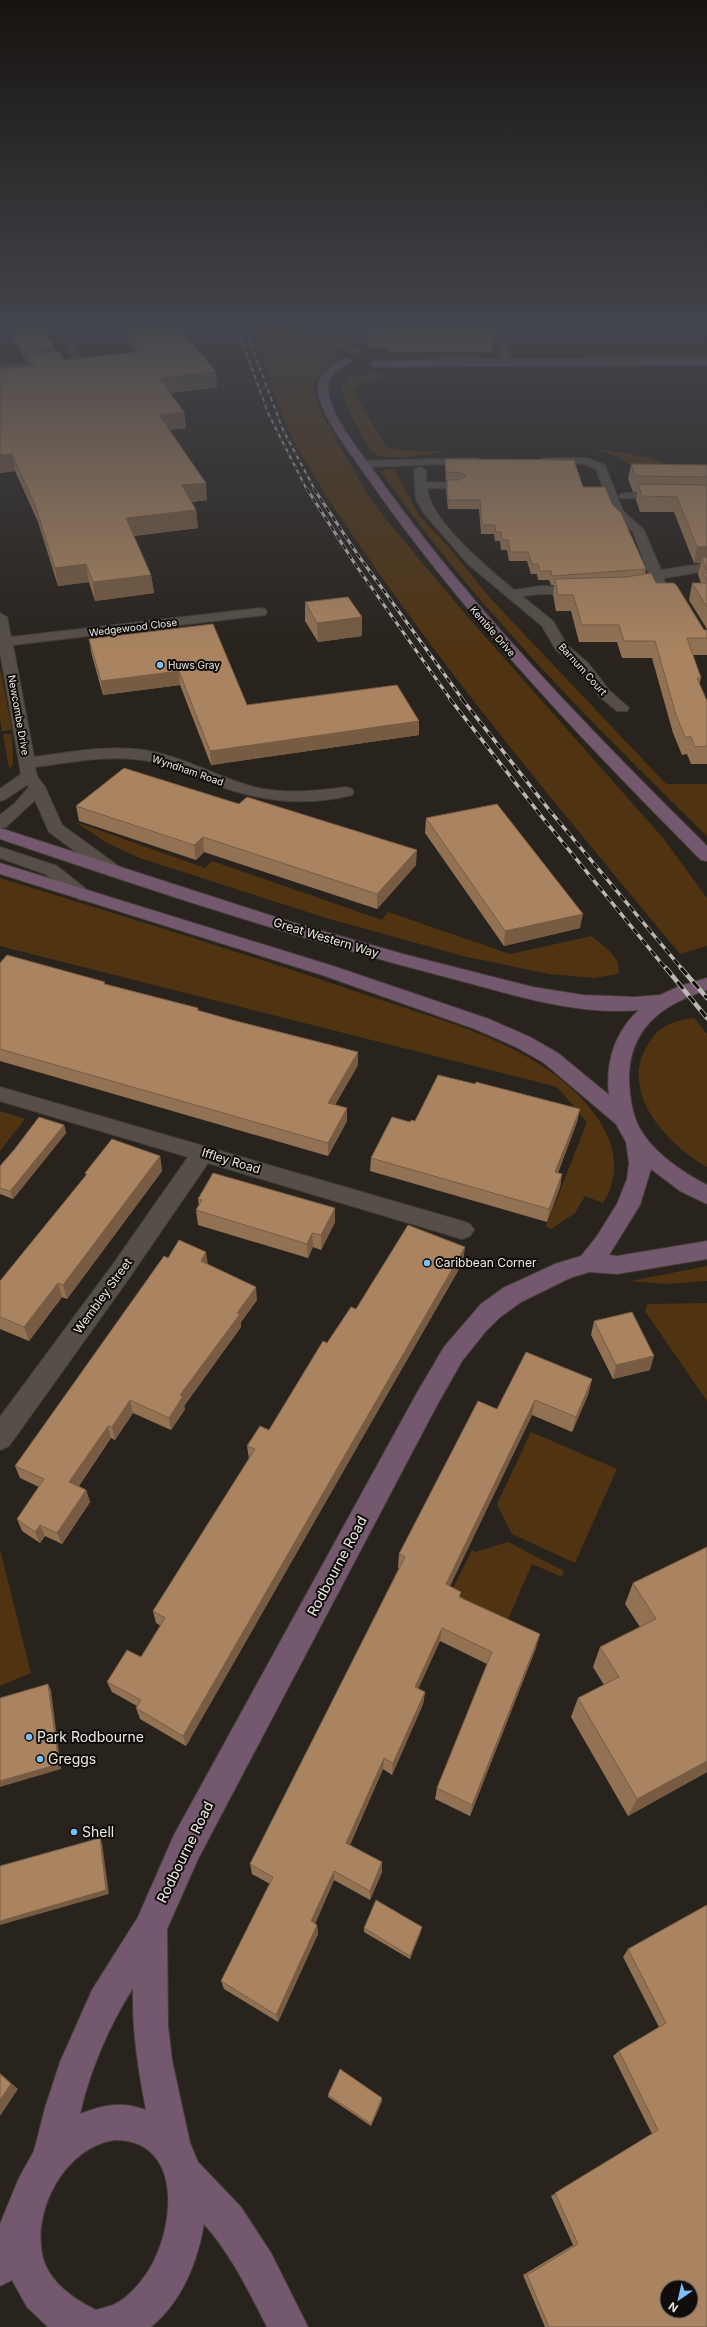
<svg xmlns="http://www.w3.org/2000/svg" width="707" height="2327" viewBox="0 0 707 2327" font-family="Inter,sans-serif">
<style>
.green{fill:#503412}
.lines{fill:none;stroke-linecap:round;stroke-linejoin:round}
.street-casing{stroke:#433d38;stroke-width:2}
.secondary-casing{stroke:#433d38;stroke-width:2}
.street{fill:#564f48;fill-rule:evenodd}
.secondary{fill:#74586e;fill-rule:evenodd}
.rail-far3-casing{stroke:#bcb8b3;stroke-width:2}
.rail-far2-casing{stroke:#bcb8b3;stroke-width:3}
.rail-far1-casing{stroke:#bcb8b3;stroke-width:3.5}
.rail-casing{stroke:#bcb8b3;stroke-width:4.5}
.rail-far3{stroke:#100d0a;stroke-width:1.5;stroke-dasharray:4;stroke-linecap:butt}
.rail-far2{stroke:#100d0a;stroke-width:2;stroke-dasharray:5.5;stroke-linecap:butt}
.rail-far1{stroke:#100d0a;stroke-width:2.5;stroke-dasharray:7;stroke-linecap:butt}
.rail{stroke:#100d0a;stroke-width:3;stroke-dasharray:9;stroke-linecap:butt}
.wall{fill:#927253}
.shaded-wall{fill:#775c43}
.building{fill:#aa8460;stroke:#775c43;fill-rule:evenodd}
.poi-dot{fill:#7bbef8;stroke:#100d0a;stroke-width:1.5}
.labels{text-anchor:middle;stroke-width:4;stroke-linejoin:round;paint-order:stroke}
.far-street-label{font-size:10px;fill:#efebe6;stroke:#100d0a}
.far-poi-label{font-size:10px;fill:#efebe6;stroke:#100d0a;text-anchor:start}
.street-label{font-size:12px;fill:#efebe6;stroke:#100d0a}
.poi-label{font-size:12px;fill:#efebe6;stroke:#100d0a;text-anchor:start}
.near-street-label{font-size:14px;fill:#efebe6;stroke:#100d0a}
.near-poi-label{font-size:14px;fill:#efebe6;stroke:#100d0a;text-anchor:start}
</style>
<rect width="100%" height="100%" fill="#29231d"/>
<path class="green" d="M250,326H287L332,341L336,357L334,361L314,381V393L323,416L366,492L385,518L466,615L663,838L707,898V946L680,954C580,833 479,714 388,586C358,543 327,500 301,454C279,414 266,369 250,326Z
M509,326H548L550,331H511Z
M412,355H413L491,356L466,359Z
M586,356H707V358L587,359Z
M517,365H606L648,368H518Z
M371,373L383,374L386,377L359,384L354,392L386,447L405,451H443C430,455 384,462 374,453C365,446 343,399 341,388L351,377Z
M598,450C613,450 653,457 665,464H629L618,457Z
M388,469H394L420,517L446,544L491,599L666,784H707V836C590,722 475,606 381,472Z
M0,667L12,730L2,731L0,719Z
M3,734H12L13,763L12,767L9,768Z
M76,822L205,868L212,861L382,920L388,912L510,954L592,936C603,946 623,958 618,974L594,978L549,974L463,956L326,918L140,858L107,843Z
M0,878C122,916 245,953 366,995C428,1016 494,1033 548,1070C590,1099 636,1151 603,1203L585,1196L575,1213L551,1229L546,1226L587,1122L557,1087L0,946Z
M694,1018L707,1034V1167C668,1145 619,1094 647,1046C658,1026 672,1021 694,1018Z
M0,1111L25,1119L0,1151Z
M707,1266V1281L665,1284L631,1281Z
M707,1303V1401L645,1311L648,1304Z
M531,1432L617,1469L575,1563L512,1534L497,1504Z
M508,1542L564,1571L562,1577L532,1564L505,1626L448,1598L472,1550L476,1552Z
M0,1550L31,1673L0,1686Z"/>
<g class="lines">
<defs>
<path id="street" d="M292,326C314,326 347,335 362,353L354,355L333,341Z
M493,326H501L512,362L510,364L502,362Z
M71,345L74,346L89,367V371H83L66,348Z
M59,360L64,363L62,365L0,371V365Z
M475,458L479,459V463L363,467L357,464L363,461Z
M544,458H587L605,465L623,511L644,530L661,570L707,563V571L664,578L665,582L664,585H654L649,575L633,532L612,513L596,469L585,464L540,463L538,461Z
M420,467L426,470V482L462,483L464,485L458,488H427C430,521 489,569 514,590L541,586L589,587L591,590L589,593L584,594H541L522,596L553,621L567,645L588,663L610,691L629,708L627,711H617L600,697L578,669L556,650L542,626L468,564L423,512L416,499L414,470Z
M625,493H707V499L621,498L619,496L621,494Z
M260,608L265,609L267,612L265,615L13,645L34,757C72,752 111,744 149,751C187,758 221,779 258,788C287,794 317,791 346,787L352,789L354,792L352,795C305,807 258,801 214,784C192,776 171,764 148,761C110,754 73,762 35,767L37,776L45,787L62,825L121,868L124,872L121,876H109L49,832L35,800L6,827L0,828V815L15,803L29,787L27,785L6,799L0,801V789L21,774L0,652V613L7,617L11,637Z
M0,847L57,866L95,896L92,900H80L45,874L0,858Z
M0,1087L462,1221L470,1224L474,1230L470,1236L462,1239L208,1163L127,1281L9,1446L0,1450V1417L111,1267L188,1157L0,1101Z"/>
<path id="secondary" d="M347,358L352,361L350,363C341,368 328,375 328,388C328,413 359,450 374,471C471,608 588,728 707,846V861L701,860C579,737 461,613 362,470C349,451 317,411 318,387C319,374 335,361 347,358Z
M442,359H707V365L375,367L370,364L375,361Z
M0,828L291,922L403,954L533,987L583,995L635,997L660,995L680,986L707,978V990C661,1005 628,1029 629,1082C630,1097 632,1115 640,1129C654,1153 682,1172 707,1185V1204L680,1191L651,1169L640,1205L609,1255L617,1256L707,1241V1259L617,1274L589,1272L570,1278L521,1302L499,1318L486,1331L462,1361L436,1407L198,1859L167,1929L168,2026L172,2060L190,2143L198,2162L241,2207L271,2253L308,2327H267C249,2292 231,2254 204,2224C197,2264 182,2301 151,2327H48L27,2307L12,2280L0,2286V2224L19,2178L34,2151L45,2108L60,2062L92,1990L138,1917L174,1835L418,1391L444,1347L481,1304L503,1288L555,1264L581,1256L597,1236L617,1204L627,1179L629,1163L626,1142L616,1124L544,1063L516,1047L475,1029L322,975L0,874V863L336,967L489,1019L530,1037L558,1053L609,1095C605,1063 615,1031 639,1010C574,1016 508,993 446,977C295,938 147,889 0,839ZM133,1988C132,2030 138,2069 146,2110C122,2101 104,2104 80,2114C90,2070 109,2026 133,1988ZM115,2140C189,2140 174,2242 141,2281C134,2290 124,2300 113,2305C108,2307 101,2308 96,2310C75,2300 49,2282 43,2258C31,2211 65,2147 115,2140Z"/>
</defs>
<use href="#street" class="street-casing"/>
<use href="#secondary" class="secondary-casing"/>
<use href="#street" class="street"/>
<use href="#secondary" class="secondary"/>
<defs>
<path id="rail-far3" d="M237,326L268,413L307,490
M244,326L283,430L315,490"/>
<path id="rail-far2" d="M307,489L355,564L451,700
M314,489L358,555L463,700"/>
<path id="rail-far1" d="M450,699L542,817L666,969
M462,699L550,811L682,969"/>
<path id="rail" d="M666,968L707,1018
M681,968L707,998"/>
</defs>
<use href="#rail-far3" class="rail-far3-casing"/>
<use href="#rail-far2" class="rail-far2-casing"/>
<use href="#rail-far1" class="rail-far1-casing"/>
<use href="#rail" class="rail-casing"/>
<use href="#rail-far3" class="rail-far3"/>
<use href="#rail-far2" class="rail-far2"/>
<use href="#rail-far1" class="rail-far1"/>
<use href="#rail" class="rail"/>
</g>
<path class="wall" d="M0,326L34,328L55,352L64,360L136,352L117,326H185L186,335L217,387L170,393L184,412L186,428L169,430L207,500L191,502L196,510L198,528L134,536L151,575L154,593L95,601L89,582L58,586L38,522L15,471L0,473L30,366L29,361H26L14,340L12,330L0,332Z
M368,326H492L494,334L492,352H388V347H369Z
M572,326H707V333H575Z
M445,459L583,487L612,504L646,569L645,574L656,583L704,630H707V655H693L701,678L699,685L707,701V764H691L687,754L682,755L673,733L652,658H622L617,642H579L571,611H556L553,595L554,585H551L549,580H538L537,574H531L527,561H509L507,550H501L500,541H495L494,534H481L479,509H448L446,490L447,481H446L445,468Z
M631,464L707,465V629L689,600L692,583H701L698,574L701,563H694L674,512H640L636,500L637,492H633L628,479Z
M305,602L362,636L318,642L305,621Z
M213,624L247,705L419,735L211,765L180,685L103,695L91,652L89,639Z
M239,804L416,865L377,909L204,852L196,860L79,821L76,806Z
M426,818L580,928L504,946L425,833Z
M0,963L106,984L198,1008L199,1011L232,1020L358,1052V1065L335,1105L347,1108V1121L328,1156L0,1061Z
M580,1109L577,1122L558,1173L562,1174L560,1187L547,1222L370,1171L371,1158L410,1122L415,1121Z
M64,1125L66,1133L13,1199L0,1194V1166L14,1150Z
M160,1156L162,1171L67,1299L62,1297L29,1341L0,1329V1281L86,1176L85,1173Z
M198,1199L335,1208V1222L321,1250L313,1247L308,1258L198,1225L196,1210L199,1206Z
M168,1258L208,1265L257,1300L241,1322V1327L184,1406L185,1409L171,1430L133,1413L115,1440L111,1438L79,1486L86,1490L90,1502L62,1544L45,1536L40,1543L22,1531L17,1519L39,1487L20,1478L15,1466Z
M463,1262L186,1746L140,1719L136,1708L137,1706L112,1692L107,1682L141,1657L161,1626L156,1623L153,1611L249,1459L247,1446L269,1430L327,1343L356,1309Z
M594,1321L650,1370L613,1379L591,1335Z
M592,1379L588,1395L572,1432L532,1415L450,1586L461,1597L536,1648L470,1816L435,1799L437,1788L487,1664L440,1641L418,1689L425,1692L423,1704L392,1775L383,1769L350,1845L382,1872L370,1900L334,1880L315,1924L317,1925L318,1934L278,2022L224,1989L221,1981L270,1884L252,1874L250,1864L399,1568H398L399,1554L497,1409Z
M707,1547V1772L628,1816L571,1717L578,1698L604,1685L593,1667L600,1647L640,1627L625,1604L633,1583Z
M707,1905V2327H545L523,2275L573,2245L551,2196L652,2134L613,2056L619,2051L659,2027L623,1957L628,1949Z
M364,1928L421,1931L410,1959L364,1932Z
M328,2095L382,2101L371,2126L328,2097Z"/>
<path class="shaded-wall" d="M0,326H34V328L0,332Z
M175,326H185L186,335Z
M55,348L56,358L28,354L29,361H26L24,351Z
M216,372L217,387L161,394L159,378Z
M184,412L186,428L160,431L159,415Z
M12,454L15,471L0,473V455Z
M206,483L207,500L184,503L182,485Z
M196,510L198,528L129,536L126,518Z
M707,546V562L702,558L701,563H694L697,547Z
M86,564L89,582L58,586L55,568Z
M151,575L154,593L95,601L93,582Z
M362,617V636L318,642L317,623Z
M179,671L180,685L103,695L101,681Z
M419,721V735L211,765L210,751Z
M203,837L204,852L196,860L194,845Z
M417,850L416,865L377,909V894Z
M583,914L580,928L504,946L505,931Z
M358,1052V1065L328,1116V1103Z
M347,1108V1121L328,1156V1143Z
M580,1109L577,1122L553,1185L555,1172Z
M64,1125L66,1133L13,1199L10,1191Z
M160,1156L162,1171L67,1299L63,1285Z
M562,1174L560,1187L547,1222L549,1209Z
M335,1208V1222L321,1250V1235Z
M312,1233L313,1247L308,1258L307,1244Z
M465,1247L463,1262L186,1746L183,1736Z
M206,1252L208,1265L201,1261Z
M58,1283L62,1297L29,1341L24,1327Z
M256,1287L257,1300L241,1322V1327L184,1406L185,1409L171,1430L169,1418L180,1395L237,1313Z
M654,1356L650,1370L613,1379L616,1365Z
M592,1379L588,1395L572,1432L576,1417Z
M130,1400L133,1413L115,1440L112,1427Z
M535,1400L532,1415L444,1598L446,1584Z
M108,1426L111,1438L73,1494L69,1482Z
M86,1490L90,1502L62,1544L57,1533Z
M40,1525L45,1536L40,1543L35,1532Z
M442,1628L440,1641L413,1699L415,1687Z
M540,1634L536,1648L470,1816L472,1805Z
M48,1684L51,1690L61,1769L0,1787V1781Z
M425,1692L423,1704L392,1775L393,1763Z
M384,1758L383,1769L346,1853V1843Z
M707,1761V1772L628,1816L637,1799Z
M100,1838L102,1843L109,1894L0,1925V1921Z
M382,1862V1872L370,1900V1891Z
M334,1871V1880L312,1930L311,1921Z
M317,1925L318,1934L278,2022L276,2015Z
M422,1927L421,1931L410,1959V1956Z
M0,2073L18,2089L0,2116Z
M382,2098V2101L371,2126V2124Z"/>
<path class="building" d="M126,326H178L216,372L159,378L184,412L159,415L206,483L182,485L196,510L126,518L151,575L93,582L86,564L55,568L35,505L12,454L0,455V369L34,366L28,354L59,351L64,360L145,351Z
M369,326H492L494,334H389L388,329H369Z
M42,327L55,348L24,351L12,330Z
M445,459L574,460L583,487H605L612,504L621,513L646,569L552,576L551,571H540L538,564H532L528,552H510L508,540H502L501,532H496L495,525H482L480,500H448L447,480H459L466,476L463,473L446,472Z
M631,464L707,465V477L635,476Z
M638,484L707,485V546L697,547L677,497L642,496Z
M707,557V571L702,558Z
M651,573L656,583H674L677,586L704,630H707V638H687L701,678H697L707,701V746L695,747L691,737H685L676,715L655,641H624L619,625H582L573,595H558L555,579L626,577Z
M703,573H707V581Z
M692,583H707V607Z
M348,597L362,617L317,623L305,602Z
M213,624L247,705L397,685L419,721L210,751L179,671L101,681L89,639Z
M124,768L239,804L247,797L417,850L377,894L203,837L194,845L76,806Z
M497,804L583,914L505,931L426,818Z
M7,955L105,982L104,984L198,1008L197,1010L232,1020L358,1052L328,1103L347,1108L328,1143L0,1049V963Z
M438,1075L475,1084L476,1082L580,1109L555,1172L562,1174L549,1209L371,1158L392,1117L410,1122L411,1120L415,1121Z
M39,1117L64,1125L10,1191L0,1188V1166L14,1150Z
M112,1139L160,1156L63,1285L58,1283L24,1327L0,1317V1281L87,1174L85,1173Z
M213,1173L335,1208L321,1235L312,1233L307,1244L196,1210L202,1200L198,1199Z
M408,1225L465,1247L183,1736L136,1708L141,1700L107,1682L127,1650L141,1657L165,1618L153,1611L255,1449L247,1446L260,1426L269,1430L323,1341L327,1343L351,1307L356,1309Z
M179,1240L206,1252L201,1261L256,1287L237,1313L240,1314L180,1395L183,1396L169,1418L130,1400L112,1427L108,1426L69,1482L86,1490L57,1533L40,1525L35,1532L17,1519L44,1479L15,1466L164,1256L168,1258Z
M632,1312L654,1356L616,1365L594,1321Z
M526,1352L592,1379L576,1417L535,1400L446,1584L461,1592L459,1597L540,1634L472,1805L437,1788L492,1652L442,1628L415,1687L425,1692L393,1763L384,1758L346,1843L382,1862L370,1891L334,1871L311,1921L317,1925L276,2015L221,1981L273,1877L250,1864L405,1557L399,1554L478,1401L497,1409Z
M707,1547V1761L637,1799L578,1698L619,1677L600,1647L656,1619L633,1583Z
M48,1684L59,1764L0,1781V1698Z
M100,1838L106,1890L0,1921V1866Z
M376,1900L422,1927L410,1956L364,1928Z
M707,1905V2327H549L527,2275L578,2244L555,2193L658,2130L619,2051L666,2023L628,1949ZM667,2287H691V2311H667Z
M340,2069L382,2098L371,2124L328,2095Z
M0,2074L11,2084L0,2100Z"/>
<linearGradient id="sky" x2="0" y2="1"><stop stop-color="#171310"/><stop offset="0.5" stop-color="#43454c"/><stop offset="1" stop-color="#43454c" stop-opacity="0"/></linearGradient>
<rect width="707" height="652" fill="url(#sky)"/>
<g class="poi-dot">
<circle cx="160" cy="665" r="4"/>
<circle cx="427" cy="1263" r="4"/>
<circle cx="29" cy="1737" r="4"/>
<circle cx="40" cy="1759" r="4"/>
<circle cx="74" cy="1832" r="4"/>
</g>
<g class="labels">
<g class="far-street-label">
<text transform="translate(133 627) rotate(-7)" y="4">Wedgewood Close</text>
<text transform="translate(493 631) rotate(49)" y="4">Kemble Drive</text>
<text transform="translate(583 669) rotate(48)" y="4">Barnum Court</text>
<text transform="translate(19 715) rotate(80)" y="4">Newcombe Drive</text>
<text transform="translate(188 770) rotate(19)" y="4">Wyndham Road</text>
</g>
<g class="far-poi-label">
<text x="168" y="669">Huws Gray</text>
</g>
<g class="street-label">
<text transform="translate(326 938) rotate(17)" y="4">Great Western Way</text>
<text transform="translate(231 1161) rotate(17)" y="4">Iffley Road</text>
<text transform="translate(103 1296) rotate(-54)" y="4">Wembley Street</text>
</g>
<g class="poi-label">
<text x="435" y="1267">Caribbean Corner</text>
</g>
<g class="near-street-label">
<text transform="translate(337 1566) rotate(-62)" y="5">Rodbourne Road</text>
<text transform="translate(185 1852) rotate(-64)" y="5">Rodbourne Road</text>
</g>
<g class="near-poi-label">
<text x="37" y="1742">Park Rodbourne</text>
<text x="48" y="1764">Greggs</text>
<text x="82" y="1837">Shell</text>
</g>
</g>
<g transform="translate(679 2299) rotate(214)"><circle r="19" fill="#100d0a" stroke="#696662"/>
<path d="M0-3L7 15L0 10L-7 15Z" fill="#7bbef8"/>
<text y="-6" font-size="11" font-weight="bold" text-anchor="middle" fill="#efebe6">N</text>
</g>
</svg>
